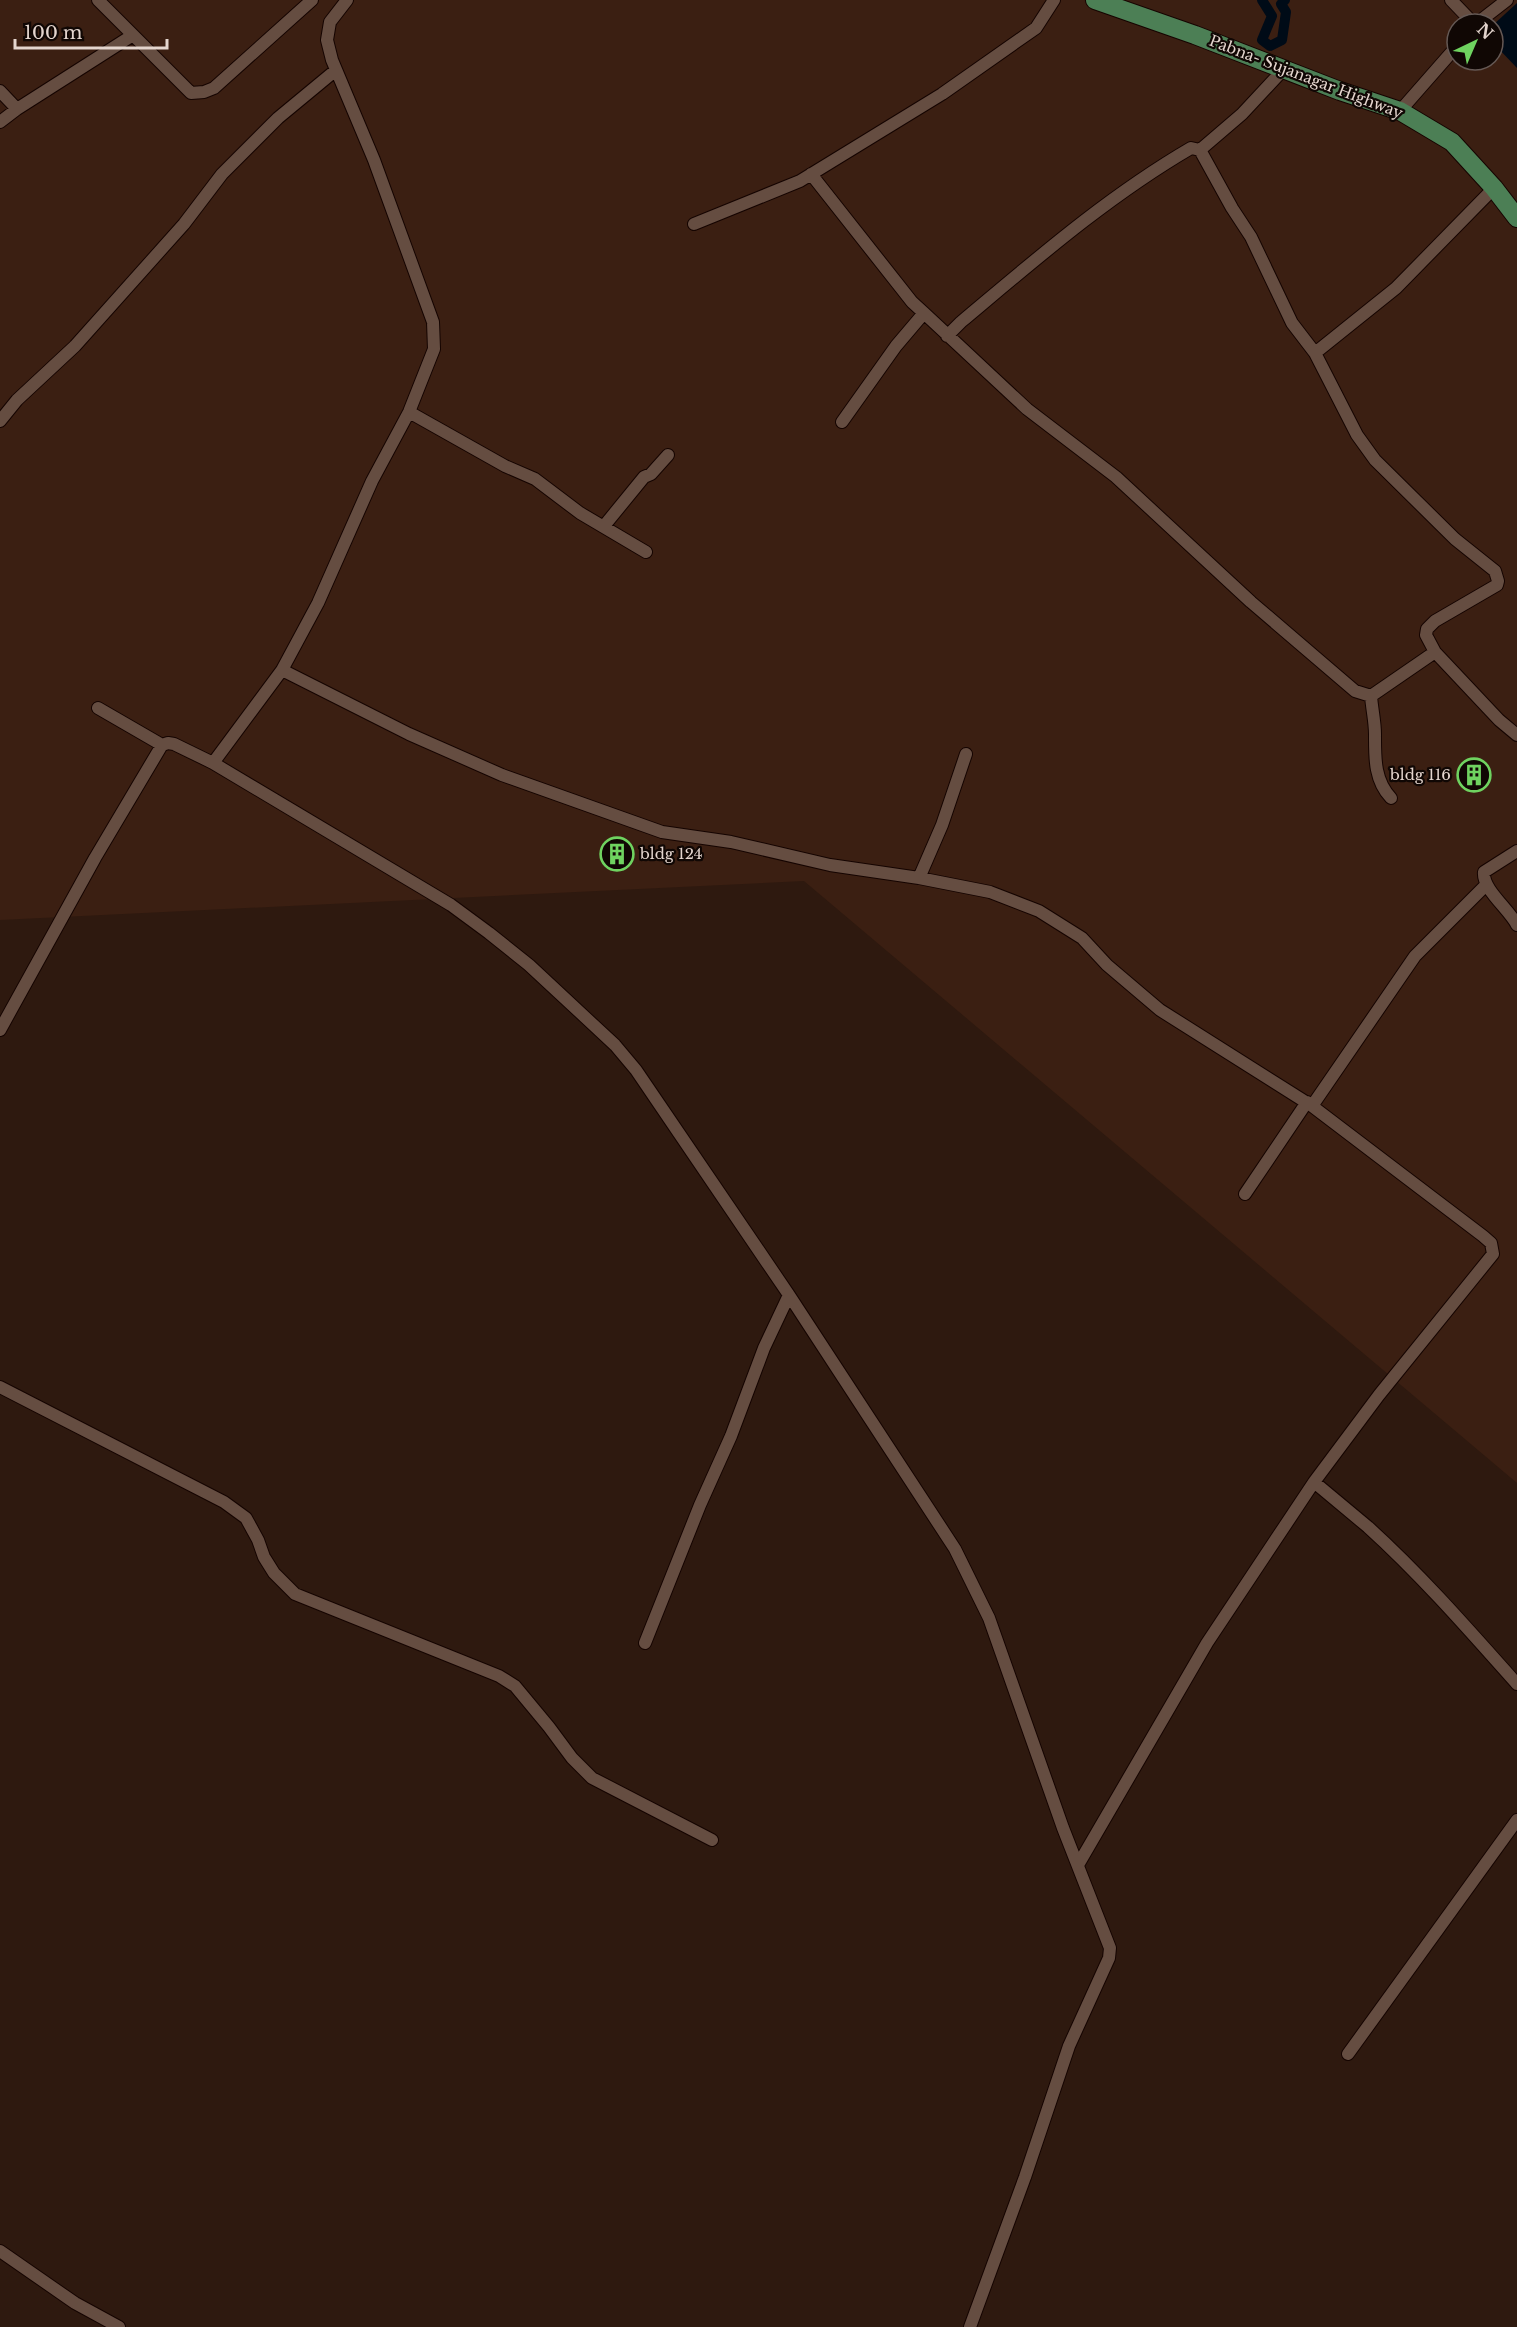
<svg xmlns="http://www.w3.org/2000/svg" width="1517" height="2327" viewBox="0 0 1517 2327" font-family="'Libre Baskerville',serif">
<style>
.built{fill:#3b1f12;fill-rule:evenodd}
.water{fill:#000b17}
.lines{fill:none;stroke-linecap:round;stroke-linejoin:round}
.canal{stroke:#000b17;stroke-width:10}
.street-casing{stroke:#150400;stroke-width:14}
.primary-casing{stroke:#150400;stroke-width:20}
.street{stroke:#654d41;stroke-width:12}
.primary{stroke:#4c7f55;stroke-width:18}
.labels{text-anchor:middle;stroke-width:4.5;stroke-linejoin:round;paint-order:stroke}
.street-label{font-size:15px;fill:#e4d5ce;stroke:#100704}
.poi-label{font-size:15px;fill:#e4d5ce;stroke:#100704;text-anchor:end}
</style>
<rect width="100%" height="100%" fill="#2e190f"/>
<path class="built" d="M0,0H1517V1483L804,881L0,920ZM1457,24H1493V60H1457Z"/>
<path class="water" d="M1517,3V68L1496,46L1493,25Z"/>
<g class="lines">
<path class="canal" d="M1262,0L1272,16L1262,40L1270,46L1282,40L1286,12L1281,4L1285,0"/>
<defs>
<path id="street" d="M98,0L191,93L204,92L214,88L312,0
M1451,0L1474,24
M1476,24L1507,0
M0,91L17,109L133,35
M1400,111L1457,46
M0,122L17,109
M1200,150L1232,208L1251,237L1292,323L1315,353
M811,174L912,302L924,313L1027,409L1116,477L1251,602L1355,691L1371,696L1435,652L1426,635L1427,629L1435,621L1497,585L1498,581L1495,571L1455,539L1375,460L1357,435L1315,353L1396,288L1494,188
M694,224L800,181L942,94L1036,28L1054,0
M947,336L961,322C1035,260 1107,197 1191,148L1200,150L1242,114L1283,70
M409,412L505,466L535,479L580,513L646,552
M0,421L17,400L75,346L184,224L222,174L278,118L336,70
M842,422L896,346L924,313
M604,526L644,477L651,474L668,455
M1435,652L1499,720L1517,735
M282,670L409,734L502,775L662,832L731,842L830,865L919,878L990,892L1039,911L1082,938L1107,965L1160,1010L1312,1106
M1371,696C1372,709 1375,722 1375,734C1375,757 1374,780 1391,798
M98,708L162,745L168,743L174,744L213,763L451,905L489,933L529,965L615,1045L636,1070L789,1295L955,1549L989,1618L1063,1828L1110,1948L1109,1958L1069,2046L1025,2177L970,2327
M213,763L282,670L318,603L372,481L409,412L434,349L433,322L374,160L332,60L327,40L330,22L347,0
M1517,851L1484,872C1482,889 1509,909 1517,925
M919,878L942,825L966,754
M0,1030L95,858L162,745
M1245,1194L1307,1102
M0,1387L224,1502L246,1518L258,1540L264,1557L274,1573L295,1594L499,1676L515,1686L549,1727L572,1758L592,1778L712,1840
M1314,1482C1332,1497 1350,1512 1368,1527C1421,1575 1469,1630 1517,1684
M645,1643L700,1505L731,1436L764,1348L789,1295
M1078,1865L1207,1643L1314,1482L1379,1395L1493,1254L1491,1243L1483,1236L1312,1106L1415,956L1486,885
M1348,2054L1517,1820
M0,2251L75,2303L119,2327"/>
<path id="primary" d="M1095,0L1195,35L1340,91L1400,111L1452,142L1494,188L1517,218"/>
</defs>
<use href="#street" class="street-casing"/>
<use href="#primary" class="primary-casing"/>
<use href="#street" class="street"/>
<use href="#primary" class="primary"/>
</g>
<defs>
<symbol id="building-ring" viewBox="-11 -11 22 22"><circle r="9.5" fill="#100704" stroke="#6fd360" stroke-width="1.5"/><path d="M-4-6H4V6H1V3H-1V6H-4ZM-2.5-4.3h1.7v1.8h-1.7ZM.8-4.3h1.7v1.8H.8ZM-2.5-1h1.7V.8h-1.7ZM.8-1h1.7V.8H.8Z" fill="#6fd360"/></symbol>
</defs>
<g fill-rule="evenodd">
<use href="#building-ring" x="1455" y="756" width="38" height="38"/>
<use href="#building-ring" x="598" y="835" width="38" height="38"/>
</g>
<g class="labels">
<g class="street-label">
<text transform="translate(1306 77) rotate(21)" y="5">Pabna- Sujanagar Highway</text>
</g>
<g class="poi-label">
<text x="1451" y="780">bldg 116</text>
<text x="640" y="859" text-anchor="start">bldg 124</text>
</g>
</g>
<g transform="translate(1475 42) rotate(44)"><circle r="28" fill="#100704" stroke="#655955" stroke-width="1.5"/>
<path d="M0-4.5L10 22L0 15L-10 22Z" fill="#6fd360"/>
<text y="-9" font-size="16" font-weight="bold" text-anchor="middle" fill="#e4d5ce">N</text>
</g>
<path d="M15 39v9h152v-9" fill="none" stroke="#e4d5ce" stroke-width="3"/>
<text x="24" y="39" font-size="18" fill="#e4d5ce" stroke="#100704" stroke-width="4.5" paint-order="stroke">100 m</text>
</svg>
